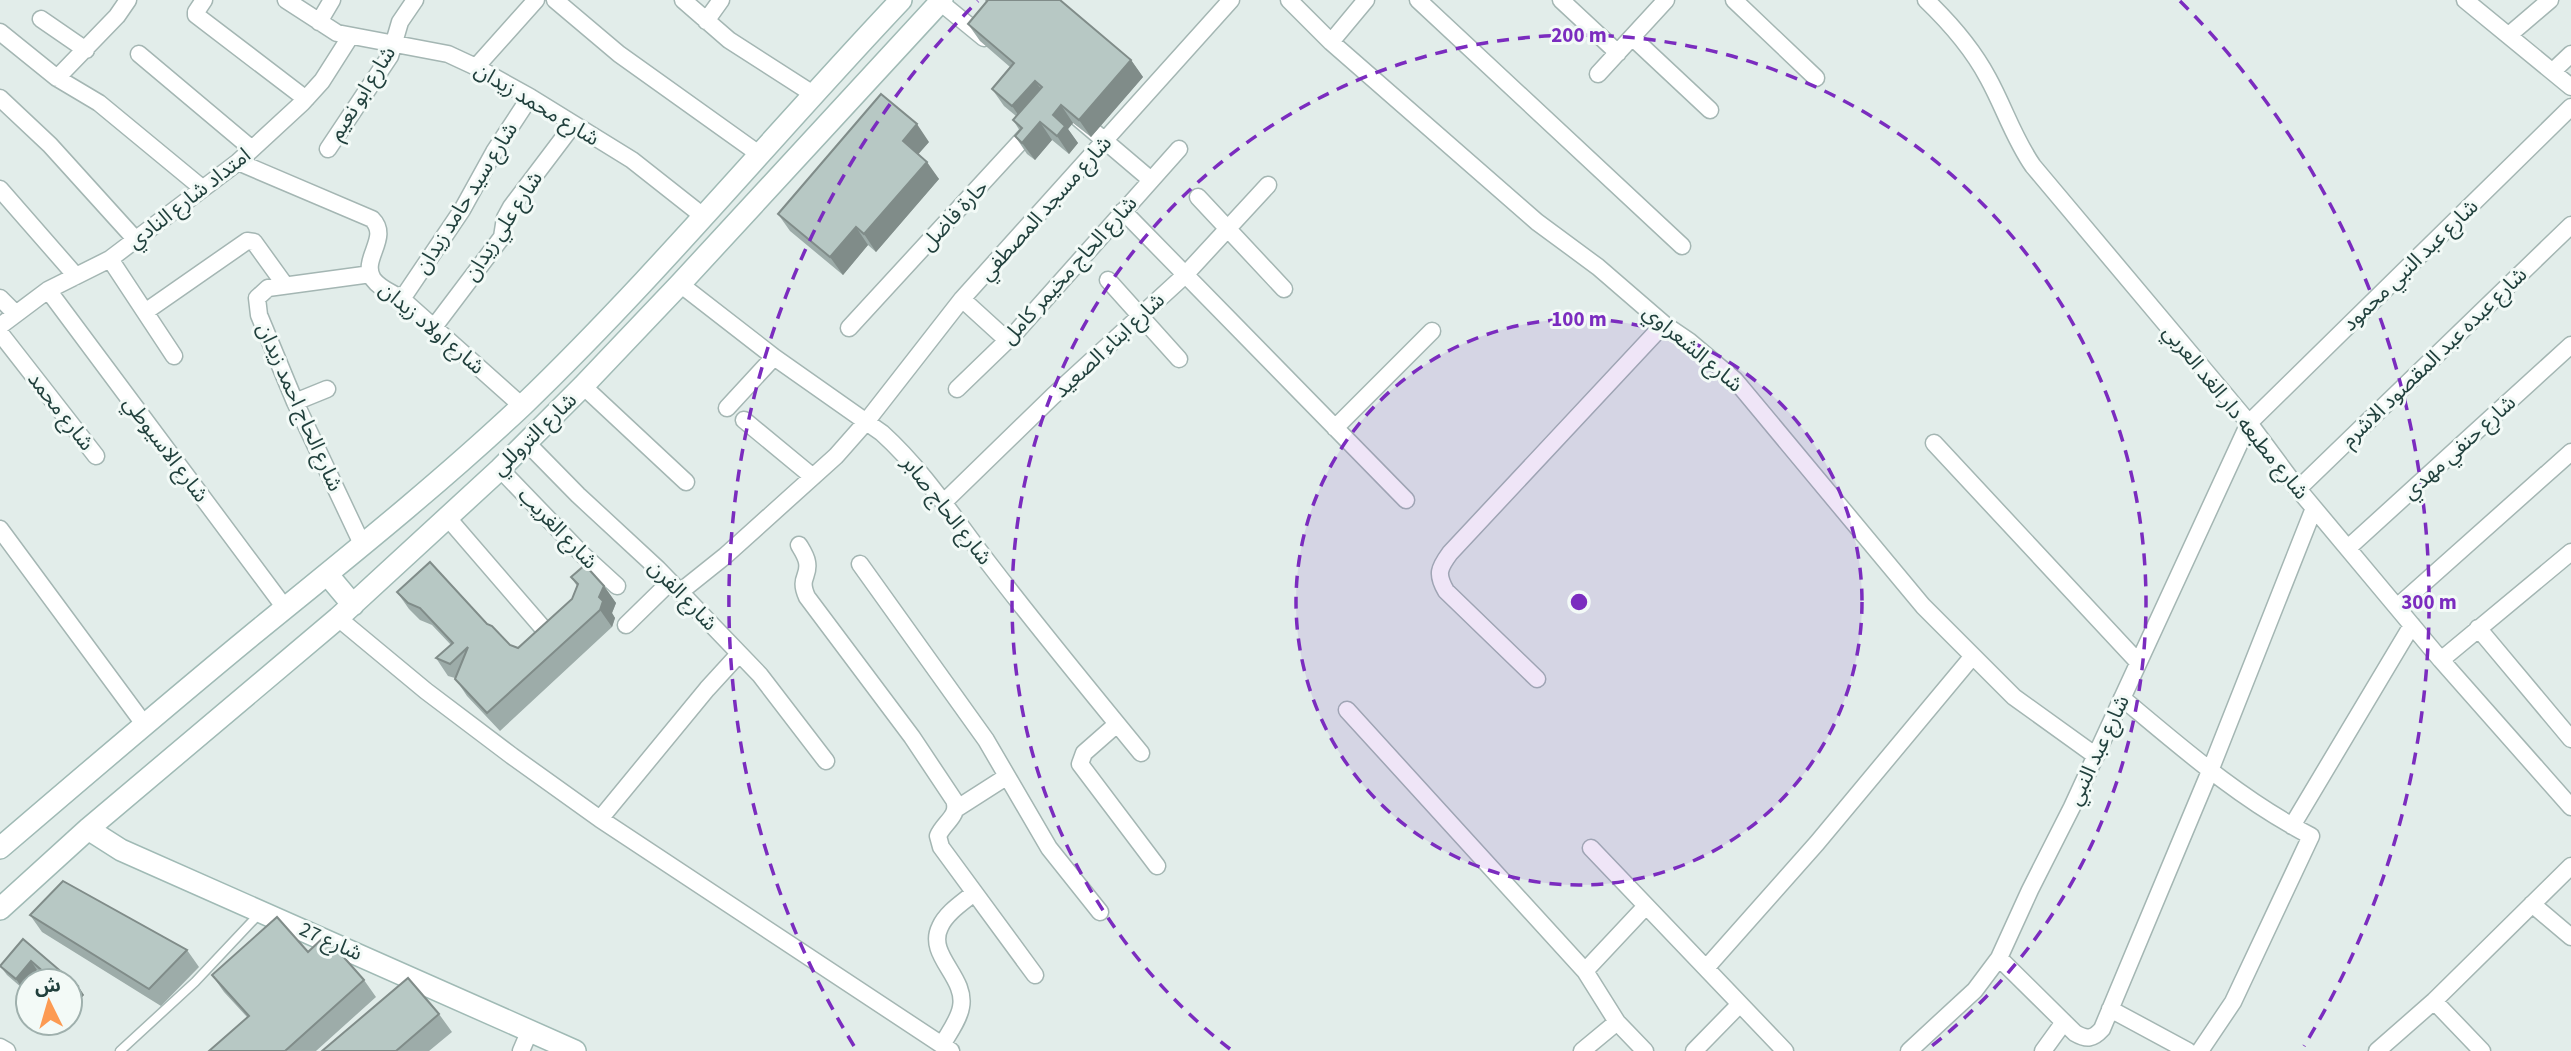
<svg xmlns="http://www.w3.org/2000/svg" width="2571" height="1051" viewBox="0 0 2571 1051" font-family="'Source Sans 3','Noto Sans Arabic',sans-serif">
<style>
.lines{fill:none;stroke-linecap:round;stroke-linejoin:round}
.lane-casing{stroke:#a4b6b3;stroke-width:11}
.street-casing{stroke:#a4b6b3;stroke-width:19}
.secondary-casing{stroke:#a0bab5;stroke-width:24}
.lane{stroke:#fff;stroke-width:8}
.street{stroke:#fff;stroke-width:16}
.secondary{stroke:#fff;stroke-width:21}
.wall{fill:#9daca9}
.shaded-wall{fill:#808c89}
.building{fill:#b7c8c4;stroke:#808c89;stroke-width:2}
.ring{fill:none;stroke:#7b2cbf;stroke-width:3.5;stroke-dasharray:12 9}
.labels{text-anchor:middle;stroke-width:6;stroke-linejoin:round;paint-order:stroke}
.street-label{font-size:21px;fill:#21403d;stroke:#f3faf7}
.centre{fill:#7b2cbf;stroke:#f3faf7;stroke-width:3.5}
.ring-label{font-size:21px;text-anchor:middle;font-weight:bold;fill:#7b2cbf;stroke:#f3faf7;stroke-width:6;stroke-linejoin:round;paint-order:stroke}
</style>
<rect width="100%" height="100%" fill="#e2edea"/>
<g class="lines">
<defs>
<path id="lane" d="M120,1051L195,982L260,913"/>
<path id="street" d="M204,0L196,12V15L306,99
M286,0L337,33L448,54L476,67L530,97L632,160L703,216
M555,0L619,54L759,154
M683,0L729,40L813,94
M1289,0L1331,42L1537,222L1598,267L1664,324L1689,341L1735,380L1923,606L2014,697L2096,756
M1418,0L1682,246
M1561,0L1618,53
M1734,0L1816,78
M1926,0C1950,23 1972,48 1988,78C2004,107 2014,139 2033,166L2249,423L2298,489L2441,660L2571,807
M2465,0L2571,87
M940,2L984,38
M41,19L86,50
M706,21L721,0
M319,22L332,0
M0,32L57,78L99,103L202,188
M2509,35L2550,0
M1632,37L1710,110
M1331,42L1366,0
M139,54L252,149
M476,67L536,0
M2553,71L2571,54
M1598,74L1666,0
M57,78L117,16L128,0
M0,98L50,145L136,240
M1078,118L1151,180
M328,149L390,56L400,22L415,0
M238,162L372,219C391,238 360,259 373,279C380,289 393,293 402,299L522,406
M0,189L76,276
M1198,197L1284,289
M1123,211L1406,500
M110,259L174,356
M1108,280L1179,359
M680,284L774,357L882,433C925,472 955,520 990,565C1039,629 1090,691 1141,753
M48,290L285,608
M0,298L15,313
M402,299L462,210L494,152L530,97
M962,299L1007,340
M145,312L247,241L254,242L285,285
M0,326L48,290L110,259L238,162L302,103L322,81L350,37
M434,327L502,237L505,218L511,207L573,125
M849,328L1033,128
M0,333L96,456
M583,386L686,482
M957,389L1017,331L1179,149
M295,402L327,389
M727,408L774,357
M744,420L813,477
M1335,428L1432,331
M526,442L578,495L658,569L760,675L826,761
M1934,443L2138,662
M500,469L583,555L617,586
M2298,489L2571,225
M945,501L1053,396L1184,276L1268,185
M447,517L548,634
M0,529L144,724
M362,544L295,402L259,315L257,298L268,288L371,274
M799,545C802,550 806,556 807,562C810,577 798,577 807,597L912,737L954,800C960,816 944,822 938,836L941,847L1035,975
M2348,548L2571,345
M860,564L986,740L1049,848L1100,912
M680,592L725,556L836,456L866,422L962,299L1231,0
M2397,607L2571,452
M338,618L426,691L512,756L600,819L951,1051
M626,625L670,582
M2478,628L2571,739
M2441,660L2571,552
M1537,679L1446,591C1436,574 1439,568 1450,553L1664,324
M2122,698C2182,748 2241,800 2311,836L2233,1002L2200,1051
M1347,710L1585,971L1617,1022L1645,1051
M1117,724L1084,753L1080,764L1157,866
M956,809L1006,777
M600,819L707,689L739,654
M2292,826L2412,625
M1591,848L1785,1051
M2532,904L2571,937
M1999,958L2075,1033C2087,1040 2093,1039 2102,1029L2210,771L2314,508
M1707,967L1817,843L1972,657
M1585,971L1646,906
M2434,1001L2482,1051
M2110,1009L2188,1051
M942,1045C948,1034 959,1020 961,1007C967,977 926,955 940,927C946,913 963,902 974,893
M0,1047L7,1051
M521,1051L530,1030
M1582,1051L1617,1022
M1694,1051L1740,1004
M1909,1051L1975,990L1999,958L2030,890L2072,807L2249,423L2571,107
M2043,1051L2064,1022
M2377,1051L2434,1001L2571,866"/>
<path id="secondary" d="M327,574L353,605
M88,829L121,850L575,1051
M0,848C84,776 167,705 252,635C344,560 437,486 523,405C656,277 774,134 901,0
M0,909L88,829L338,618L500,469L583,386L680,284L942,0"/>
</defs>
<use href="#lane" class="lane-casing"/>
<use href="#street" class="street-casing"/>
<use href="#secondary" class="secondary-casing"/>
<use href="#lane" class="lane"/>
<use href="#street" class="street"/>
<use href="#secondary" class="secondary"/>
</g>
<path class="wall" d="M985,0H1060L1131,60L1143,77L1091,137L1073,123L1068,129L1078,143L1069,154L1052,140L1035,160L1027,154L1015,136L1020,131L1013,120L1016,116L1004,106L992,89L1010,67L980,41L968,24L986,2Z
M929,142L918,154L939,179L876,252L868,245L843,275L790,231L778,214Z
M571,577L604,586L616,603L612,613L615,618L612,627L500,731L467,696L455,678L448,676L436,658L451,645L432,625L420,620L409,609L397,592L487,624L510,645L518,648L572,599L577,586Z
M30,915L187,950L199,967L161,1006L42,932Z
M23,939L78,986L84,995L76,1004L70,998V981H50L37,970L22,988L7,975L0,966Z
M308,952L364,980L376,997L316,1051H209L247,1017L224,992L212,975Z
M439,1014L452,1032L429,1051H322Z"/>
<path class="shaded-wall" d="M1131,60L1143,77L1091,137L1079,120Z
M1035,81L1048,98L1024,123L1012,106Z
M1061,105L1073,123L1068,129L1078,143L1069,154L1057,136L1053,115Z
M1040,122L1052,140L1035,160L1022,143Z
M917,124L929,142L915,158L903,141Z
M927,162L939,179L876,252L864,234Z
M856,227L868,245L843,275L830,257Z
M604,586L616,603L612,613L615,618L612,627L600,610L599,597Z
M31,961L37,970L22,988L16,979Z
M78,986L84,995L76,1004L70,995Z"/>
<path class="building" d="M988,0H1060L1131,60L1079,120L1061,105L1053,115L1065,126L1057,136L1040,122L1022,143L1015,136L1022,128L1013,120L1042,87L1035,81L1012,106L992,89L1014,63L968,24Z
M881,94L917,124L903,141L927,162L864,234L856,227L830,257L778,214Z
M430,562L487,624L492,626L510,645L518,648L572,599L578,584L571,577L585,565L604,586L599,597L603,601L600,610L487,713L455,679L468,647L450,664L436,658L453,643L420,608L408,603L397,592Z
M63,881L187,950L149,989L30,915Z
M277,917L308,952L325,936L364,980L285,1051H209L249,1016L212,975Z
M23,939L78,986L70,995V981H54L31,961L16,979L0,966Z
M408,978L439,1014L396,1051H322Z"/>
<circle cx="1579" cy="602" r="283" fill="#7b2cbf" fill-opacity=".12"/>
<g class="ring">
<circle cx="1579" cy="602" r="283"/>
<path d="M1230 1049A567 567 0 1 1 1928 1049"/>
<path d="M854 1046A850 850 0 0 1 978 1M2180 1A850 850 0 0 1 2304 1046"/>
</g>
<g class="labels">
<g class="street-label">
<text transform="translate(362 93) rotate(-58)" y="7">شارع ابو نعيم</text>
<text transform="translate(537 104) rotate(31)" y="7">شارع محمد زيدان</text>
<text transform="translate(189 198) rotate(-38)" y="7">امتداد شارع النادي</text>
<text transform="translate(466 198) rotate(-58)" y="7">شارع سيد حامد زيدان</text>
<text transform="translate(1045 208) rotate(-48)" y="7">شارع مسجد المصطفي</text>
<text transform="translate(954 215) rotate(-47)" y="7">حارة فاضل</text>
<text transform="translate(503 226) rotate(-57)" y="7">شارع علي زيدان</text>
<text transform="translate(2410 265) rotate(-44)" y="7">شارع عبد النبي محمود</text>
<text transform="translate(1069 270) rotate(-48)" y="7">شارع الحاج مخيمر كامل</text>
<text transform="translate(432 328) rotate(40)" y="7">شارع اولاد زيدان</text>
<text transform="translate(1109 345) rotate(-43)" y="7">شارع ابناء الصعيد</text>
<text transform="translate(1693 348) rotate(40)" y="7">شارع الشعراوي</text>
<text transform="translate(2434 357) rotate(-44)" y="7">شارع عبده عبد المقصود الاشرم</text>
<text transform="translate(300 407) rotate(66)" y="7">شارع الحاج احمد زيدان</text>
<text transform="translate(61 411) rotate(52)" y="7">شارع محمد</text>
<text transform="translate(2236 412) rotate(51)" y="7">شارع مطبعه دار الغد العربي</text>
<text transform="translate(534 434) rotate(-44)" y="7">شارع التروللي</text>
<text transform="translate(2459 447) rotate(-42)" y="7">شارع حنفي مهدي</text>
<text transform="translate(166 449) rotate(53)" y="7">شارع الاسيوطي</text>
<text transform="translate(947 510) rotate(52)" y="7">شارع الحاج صابر</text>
<text transform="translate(558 528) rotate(46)" y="7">شارع الغريب</text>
<text transform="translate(683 595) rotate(46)" y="7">شارع الفرن</text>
<text transform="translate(2098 750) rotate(-65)" y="7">شارع عبد النبي</text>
<text transform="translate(331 941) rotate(24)" y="7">شارع 27</text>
</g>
</g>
<circle cx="1579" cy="602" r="10" class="centre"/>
<g class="ring-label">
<text x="1579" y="42">200 m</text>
<text x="1579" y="326">100 m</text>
<text x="2429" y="609">300 m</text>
</g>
<g transform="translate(49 1002) rotate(355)"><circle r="33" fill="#f3faf7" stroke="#9fb0ad" stroke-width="2"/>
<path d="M0-5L12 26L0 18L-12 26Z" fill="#fc9a52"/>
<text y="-10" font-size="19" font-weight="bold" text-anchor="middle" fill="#21403d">ش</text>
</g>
</svg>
